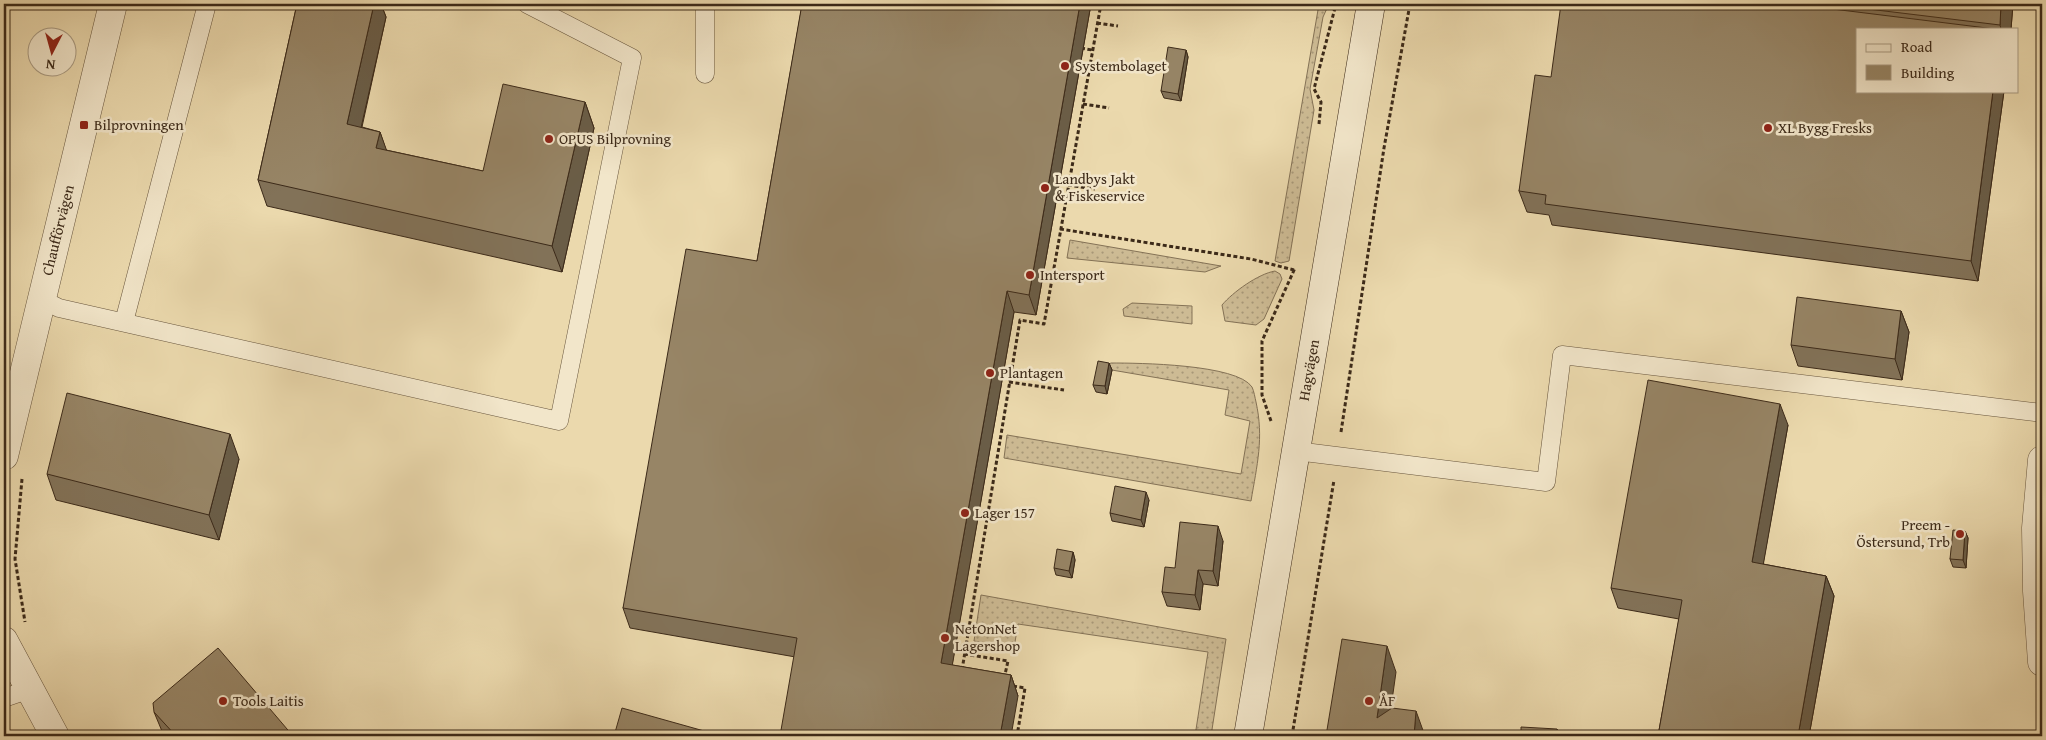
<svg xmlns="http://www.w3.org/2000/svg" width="2046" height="740" viewBox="0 0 2046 740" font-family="'Gentium Book Plus',serif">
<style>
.grass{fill:url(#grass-dots);stroke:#847256}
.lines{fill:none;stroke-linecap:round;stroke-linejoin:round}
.lane-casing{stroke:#68563e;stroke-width:19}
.street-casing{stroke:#68563e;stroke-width:29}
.secondary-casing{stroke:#3c2a19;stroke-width:29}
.path{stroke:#3c2a19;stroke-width:3;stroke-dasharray:4 2.5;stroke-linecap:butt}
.lane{stroke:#f2e6ca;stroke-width:18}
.street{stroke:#f2e6ca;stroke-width:28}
.secondary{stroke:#f2e6ca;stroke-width:28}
.wall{fill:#827258;stroke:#3c2a19}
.shaded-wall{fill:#6a5d47;stroke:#3c2a19}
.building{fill:#978566;stroke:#3c2a19}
.poi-dot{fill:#8f2418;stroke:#f2e6ca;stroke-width:2}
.labels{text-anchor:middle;stroke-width:5;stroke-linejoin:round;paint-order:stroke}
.poi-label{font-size:15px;fill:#3c2a19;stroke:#f2e6ca;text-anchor:start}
.street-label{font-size:15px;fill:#3c2a19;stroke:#f2e6ca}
</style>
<defs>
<pattern id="grass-dots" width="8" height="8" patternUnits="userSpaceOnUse" patternTransform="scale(1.25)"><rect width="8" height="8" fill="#cdbb94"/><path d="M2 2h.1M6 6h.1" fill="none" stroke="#a89878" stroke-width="1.8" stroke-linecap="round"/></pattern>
</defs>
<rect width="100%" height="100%" fill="#ebd9ad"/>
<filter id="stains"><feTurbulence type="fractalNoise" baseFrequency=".004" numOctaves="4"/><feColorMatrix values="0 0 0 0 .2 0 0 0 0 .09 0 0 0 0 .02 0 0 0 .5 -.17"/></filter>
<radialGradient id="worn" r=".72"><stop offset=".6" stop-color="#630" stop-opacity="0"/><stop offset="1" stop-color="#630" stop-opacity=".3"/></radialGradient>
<path class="grass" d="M1319,4H1329L1323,17L1310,89L1314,110L1289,261L1281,263L1275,261Z
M1070,240L1221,266L1205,272L1067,258Z
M1275,271L1280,274L1282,279L1264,319L1256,325L1225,321L1222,305C1233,292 1258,274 1275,271Z
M1132,303L1192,306V324L1124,316L1123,309Z
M1111,363C1138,363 1237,364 1252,387C1254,391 1255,398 1256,402C1264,438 1257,465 1251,501L1004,458L1007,435L1241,474L1250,421L1225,415L1229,390L1100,368Z
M981,595L1226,639L1211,736H1195L1208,652L1018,624L1014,648L974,641Z"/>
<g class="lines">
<defs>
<path id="lane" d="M705,4V74
M41,299L59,308L559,421L632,58L527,4
M124,322L207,4
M1296,451L1546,482L1562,355L2042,413
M4,698L30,689"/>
<path id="street" d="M4,456L113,4
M2042,460L2036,528L2037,591L2042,662
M4,641L55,736"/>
<path id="secondary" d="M1248,736L1371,4"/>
</defs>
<use href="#lane" class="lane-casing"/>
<use href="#street" class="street-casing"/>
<use href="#secondary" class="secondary-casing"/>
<path class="path" d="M1097,23L1118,26
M1081,48L1092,50
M1083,104L1109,108
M1319,124L1321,102L1314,89L1336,4
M1068,185L1095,189
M1060,229L1251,259L1294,270
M1009,382L1064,390
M1271,421L1262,395V341L1295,268
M1341,432L1384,148L1410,4
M22,479L15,559L25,622
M964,654L1008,661L1004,679
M962,670L1020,320L1044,324L1101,4
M1013,686L1025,688L1017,736
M1017,735L1026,736
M1292,736L1334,480"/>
<use href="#lane" class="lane"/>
<use href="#street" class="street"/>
<use href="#secondary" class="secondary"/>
</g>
<path class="wall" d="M297,4H381L386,17L362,127L380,132L386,150L483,171L585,102L594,128L562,272L267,206L258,180Z
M791,4H1091L1036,315L1014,312L952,665L1011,675L1018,696L630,628L623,608L757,261L802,6Z
M1811,4H2013L2011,29H1857V91H2004L1978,281L1552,225L1549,215L1527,212L1519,191L1551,77L1811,6Z
M1186,50L1188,57L1181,101L1164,98L1161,91Z
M1901,311L1909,332L1902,380L1798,366L1791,345Z
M1109,363L1112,370L1107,394L1096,392L1093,385Z
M1788,425L1763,564L1826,576L1834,596L1809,736H1658L1679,619L1618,608L1611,588Z
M239,459L219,540L56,500L47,474Z
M1149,500L1144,527L1112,521L1110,513Z
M1965,531L1968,538L1966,568L1953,567L1950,559Z
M1223,541L1218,586L1203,584L1200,610L1167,606L1162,592L1175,568Z
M1073,552L1075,560L1072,578L1056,575L1054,568Z
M154,712L293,736H164Z"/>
<path class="shaded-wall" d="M374,4H381L386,17L356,150L347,124Z
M1080,4H1091L1036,315L1029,295Z
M2001,4H2013L2011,29H2001L2000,25Z
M1186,50L1188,57L1181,101L1178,94Z
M1993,91H2004L1978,281L1971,261Z
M585,102L594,128L562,272L552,246Z
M380,132L389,157L376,148Z
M1007,291L1014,312L949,684L941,663Z
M1901,311L1909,332L1902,380L1895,359Z
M1109,363L1112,370L1107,394L1105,386Z
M1780,404L1788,425L1760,583L1752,562Z
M230,434L239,459L219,540L209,515Z
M1146,492L1149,500L1144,527L1141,520Z
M1218,526L1223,541L1218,586L1213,571Z
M1965,531L1968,538L1966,568L1963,560Z
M1073,552L1075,560L1072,578L1069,571Z
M1198,570L1203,584L1200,610L1195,595Z
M1826,576L1834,596L1809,736H1798Z
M1387,646L1396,672L1387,736L1377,718Z
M1011,675L1018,696L1011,736H1000Z
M1416,711L1425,736H1414Z
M1557,729L1560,736H1557Z"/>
<path class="building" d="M297,4H374L347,124L380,132L376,148L483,171L503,84L585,102L552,246L258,180Z
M802,4H1080L1029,295L1007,291L941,663L1011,675L1000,736H780L797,638L623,608L686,249L757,261Z
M1561,4H1792L1995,29H1857V91H1993L1971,261L1545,204L1546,195L1519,191L1535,75L1551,77Z
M1827,4H2001L2000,25Z
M1168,47L1186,50L1178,94L1161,91Z
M1797,297L1901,311L1895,359L1791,345Z
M1098,361L1109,363L1105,386L1093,385Z
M1648,380L1780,404L1752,562L1826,576L1798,736H1658L1682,600L1611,588Z
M67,393L230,434L209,515L47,474Z
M1115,486L1146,492L1141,520L1110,513Z
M1180,522L1218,526L1213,571L1198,570L1195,595L1162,592L1165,567L1175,568Z
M1953,530L1965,531L1963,560L1950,559Z
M1057,549L1073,552L1069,571L1054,568Z
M1342,639L1387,646L1377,718L1392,708L1416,711L1414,736H1326Z
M218,648L293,736H176L154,712L153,703Z
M622,708L722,736H614Z
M1521,727L1557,729V736H1521Z"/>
<g class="poi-dot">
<circle cx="1065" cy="66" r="5"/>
<rect x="79" y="120" width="10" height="10" rx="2.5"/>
<circle cx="1768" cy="128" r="5"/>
<circle cx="549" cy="139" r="5"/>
<circle cx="1045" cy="188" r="5"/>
<circle cx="1030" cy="275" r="5"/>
<circle cx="990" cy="373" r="5"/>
<circle cx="965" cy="513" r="5"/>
<circle cx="1960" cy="534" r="5"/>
<circle cx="945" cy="638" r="5"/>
<circle cx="223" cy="701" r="5"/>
<circle cx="1369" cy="701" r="5"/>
</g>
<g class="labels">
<g class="poi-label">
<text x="1075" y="71">Systembolaget</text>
<text x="94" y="130">Bilprovningen</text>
<text x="1778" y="133">XL Bygg Fresks</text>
<text x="559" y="144">OPUS Bilprovning</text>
<text x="1055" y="184">Landbys Jakt<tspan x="1055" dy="17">&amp; Fiskeservice</tspan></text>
<text x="1040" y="280">Intersport</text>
<text x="1000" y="378">Plantagen</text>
<text x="975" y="518">Lager 157</text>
<text x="1950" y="530" text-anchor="end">Preem -<tspan x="1950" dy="17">Östersund, Trb</tspan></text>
<text x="955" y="634">NetOnNet<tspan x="955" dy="17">Lagershop</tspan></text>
<text x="233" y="706">Tools Laitis</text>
<text x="1379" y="706">ÅF</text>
</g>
<g class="street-label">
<text transform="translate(58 230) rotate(-76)" y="5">Chaufförvägen</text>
<text transform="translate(1309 370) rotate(-80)" y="5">Hagvägen</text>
</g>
</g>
<rect width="2046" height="740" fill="none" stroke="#ebd9ad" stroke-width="20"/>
<rect x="5" y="5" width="2036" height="730" fill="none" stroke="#3c2a19" stroke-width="2.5"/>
<rect x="10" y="10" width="2026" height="720" fill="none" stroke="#3c2a19"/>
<rect x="1856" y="28" width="162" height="65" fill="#f2e6ca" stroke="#a99b83"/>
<rect x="1866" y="44" width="25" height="8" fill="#f2e6ca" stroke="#a99b83"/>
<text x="1901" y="52" font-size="15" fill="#3c2a19">Road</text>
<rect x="1866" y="65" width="25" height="15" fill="#978566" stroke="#a99b83"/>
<text x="1901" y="78" font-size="15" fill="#3c2a19">Building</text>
<g transform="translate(52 52) rotate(186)"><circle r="24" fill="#f2e6ca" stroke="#a99b83"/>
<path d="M0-4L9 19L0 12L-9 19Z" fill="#8f2418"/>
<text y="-8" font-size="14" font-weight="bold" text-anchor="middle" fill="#3c2a19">N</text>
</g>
<rect width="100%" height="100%" filter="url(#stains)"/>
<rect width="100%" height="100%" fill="url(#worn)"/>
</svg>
